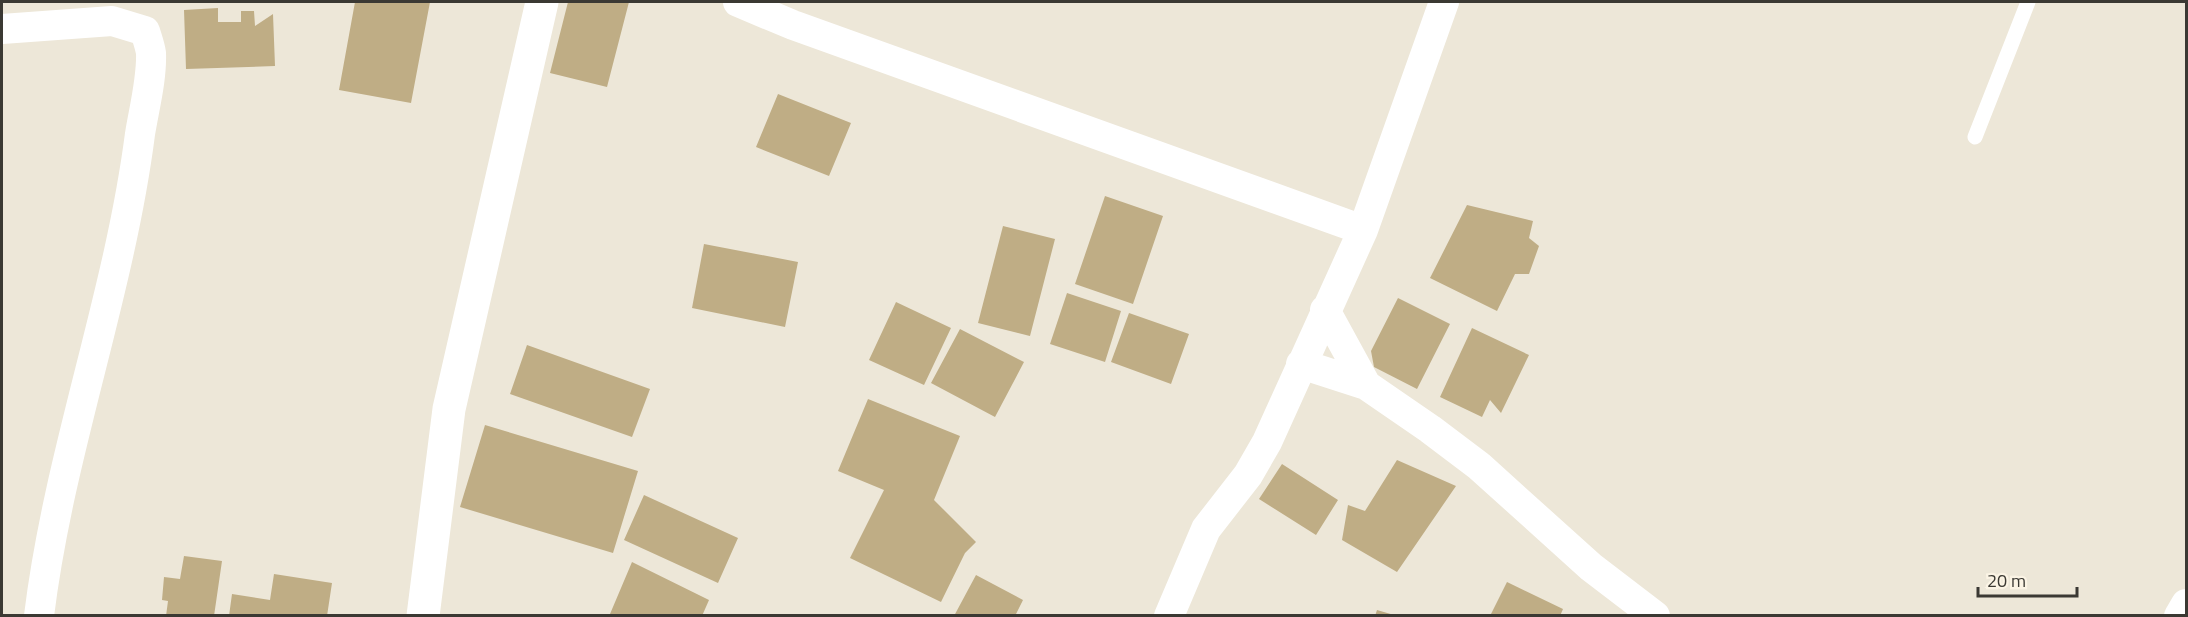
<svg xmlns="http://www.w3.org/2000/svg" width="2188" height="617" viewBox="0 0 2188 617" font-family="'Titillium Web',sans-serif">
<style>
.building{fill:#bfad85}
.lines{fill:none;stroke-linecap:round;stroke-linejoin:round}
.service{stroke:#fff;stroke-width:15}
.minor{stroke:#fff;stroke-width:30}
.tertiary{stroke:#fff;stroke-width:33}
</style>
<rect width="100%" height="100%" fill="#ede7d8"/>
<path class="building" d="M355,2H430L411,103L339,90Z
M568,2H629L607,87L550,73Z
M218,8V22H241V11H254L255,26L273,14L275,66L186,69L184,10Z
M778,94L851,123L829,176L756,147Z
M1105,196L1163,216L1133,304L1075,284Z
M1467,205L1533,221L1529,238L1539,246L1529,274H1515L1497,311L1430,278Z
M1003,226L1055,239L1030,336L978,323Z
M704,244L798,262L785,327L692,308Z
M1067,293L1121,311L1105,362L1050,344Z
M1398,298L1450,324L1417,389L1374,367L1371,351Z
M896,302L951,328L924,385L869,360Z
M1129,313L1189,334L1171,384L1111,362Z
M1472,328L1529,355L1501,413L1490,400L1482,417L1440,397Z
M960,329L1024,362L995,417L931,383Z
M527,345L650,389L632,437L510,394Z
M868,399L960,436L934,500L976,542L965,553L941,602L850,558L884,490L838,471Z
M485,425L638,471L613,553L460,507Z
M1397,460L1456,486L1397,572L1342,540L1348,505L1365,511Z
M1282,464L1338,500L1316,535L1259,499Z
M644,495L738,538L718,583L624,540Z
M184,556L222,561L214,616H166L168,601L162,600L164,577L180,579Z
M632,562L709,600L702,616L610,614Z
M274,574L332,583L327,616H229L232,594L270,600Z
M976,575L1023,600L1015,616H954Z
M1507,582L1563,609L1560,616H1490Z
M1377,610L1394,615V616H1375Z"/>
<g class="lines">
<path class="service" d="M1975,137L2028,2"/>
<path class="minor" d="M738,2L793,25L1363,230
M2,29L112,21L145,31C147,38 150,46 151,53C152,79 144,109 140,134C119,297 59,452 39,616
M1325,310L1366,385
M1301,364L1366,385L1430,429L1479,466L1591,567L1655,616
M1169,616L1206,529L1248,475L1267,442L1363,230L1444,2
M2179,616L2186,604"/>
<path class="tertiary" d="M423,616L449,409L542,2"/>
</g>
<rect width="2188" height="617" fill="none" stroke="#3b3933" stroke-width="6"/>
<path d="M1978 587v9h99v-9" fill="none" stroke="#3b3933" stroke-width="3"/>
<text x="1987" y="587" font-size="18" fill="#3b3933" stroke="#fbf4e5" stroke-width="4.5" paint-order="stroke">20 m</text>
</svg>
